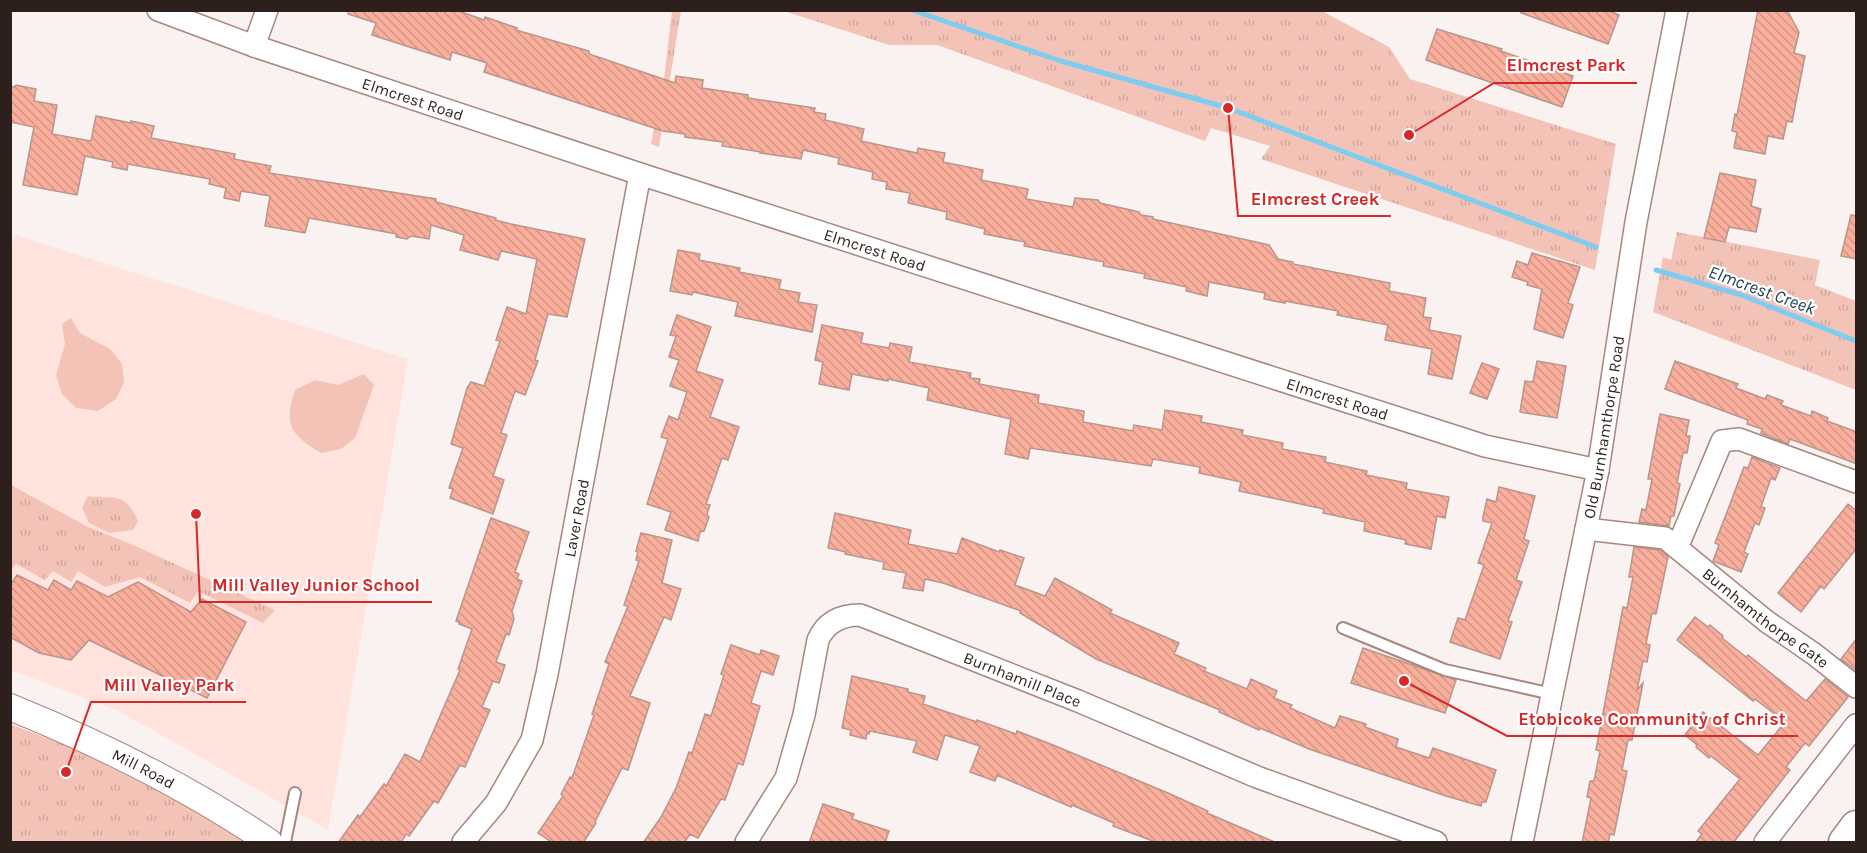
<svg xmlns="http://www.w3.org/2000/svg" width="1867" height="853" viewBox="0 0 1867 853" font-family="Karla,sans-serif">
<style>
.built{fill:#ffe3dc}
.grass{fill:url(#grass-tufts)}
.pitch{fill:#f4c3b8}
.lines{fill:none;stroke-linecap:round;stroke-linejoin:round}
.stream{stroke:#7ecdf1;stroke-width:5}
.building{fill:url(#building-back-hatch);stroke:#b8958d;stroke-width:1.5}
.service-casing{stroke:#a9867e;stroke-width:14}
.minor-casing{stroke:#a9867e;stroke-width:24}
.tertiary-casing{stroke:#a9867e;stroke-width:28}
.secondary-casing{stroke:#a9867e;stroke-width:33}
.service{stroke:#fff;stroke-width:10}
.minor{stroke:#fff;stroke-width:21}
.tertiary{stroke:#fff;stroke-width:26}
.secondary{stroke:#fff;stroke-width:30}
.labels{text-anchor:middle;stroke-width:4.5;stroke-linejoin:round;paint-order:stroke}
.street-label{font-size:16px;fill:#2d1f1c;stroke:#fff}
.water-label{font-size:18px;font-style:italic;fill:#1f4252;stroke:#fff}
.leader{fill:none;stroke:#d62828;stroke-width:2}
.callout-dot{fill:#d62828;stroke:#fff;stroke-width:2}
.callout-label{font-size:18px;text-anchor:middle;font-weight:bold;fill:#d62828;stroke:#fff;stroke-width:4.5;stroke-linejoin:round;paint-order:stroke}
</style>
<defs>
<pattern id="grass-tufts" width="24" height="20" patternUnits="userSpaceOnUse" patternTransform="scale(1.5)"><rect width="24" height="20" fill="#f4c3b8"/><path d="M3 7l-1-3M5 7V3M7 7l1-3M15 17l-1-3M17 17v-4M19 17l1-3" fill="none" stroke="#d2a79e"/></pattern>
<pattern id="building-back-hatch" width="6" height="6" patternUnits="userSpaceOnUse" patternTransform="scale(1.5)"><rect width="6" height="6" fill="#faae9c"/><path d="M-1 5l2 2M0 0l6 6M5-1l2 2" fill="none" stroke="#d79586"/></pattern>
</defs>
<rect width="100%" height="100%" fill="#f9f2f0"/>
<path class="built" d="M15,235L408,359L328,830L121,712L11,670L10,253Z"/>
<path class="grass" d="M672,11H681L659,147L651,144L664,79Z
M784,11H1322L1389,47L1410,79L1616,144L1595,270L1261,159L1270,146L1211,128L1205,141L937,45H889Z
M1677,232L1820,260L1815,285L1856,301V390L1653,312L1663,257L1671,260Z
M11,485L86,526L138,547L275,610L263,623L198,591L190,603L140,577L105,587L78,571L71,582L53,571L45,580L16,564L11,570Z
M88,496C116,499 125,492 138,521L133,530L109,533L89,523L82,508Z
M10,724L70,747L172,798L247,842H11Z"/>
<path class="pitch" d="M71,318L80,333L110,349L122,364L124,382L116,399L98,411L76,408L62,394L56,375L65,344L62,324Z
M364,374L374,385L355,438L341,449L321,453C291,435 283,424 295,390L315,380L338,385Z"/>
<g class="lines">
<path class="stream" d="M912,10L1061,61L1228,108L1596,247
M1656,270L1741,295L1856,341"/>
</g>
<path class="building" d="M348,10H456L484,20L485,17L517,28L516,30L589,51V54L675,83L676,76L703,80L702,88L748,95V98L815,108L814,112L826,114L825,120L864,129L861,141L917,153L918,148L945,153L943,162L983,170L981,180L1028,189L1026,199L1073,207L1075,198L1098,200L1100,203L1139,212L1141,215L1153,217V219L1269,245L1278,259L1293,262V264L1390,283L1389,291L1426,298L1423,317L1431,318L1429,330L1461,336L1452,379L1428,374L1432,349L1385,340L1388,325L1337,315L1338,311L1285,301V303L1264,299L1265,293L1209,282L1207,296L1186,291L1187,287L1144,278L1145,274L1103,266L1104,262L1024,246L1025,242L984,234L985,229L946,219L947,212L908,203L910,193L886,189L887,182L872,179L873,172L838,164L839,158L803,150L801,159L760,153L761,152L722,146L723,142L685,137V134L663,131L484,72L487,63L452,52L450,60L372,35L376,23L348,14Z
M1521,10H1607L1619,15L1608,44L1521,13Z
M1758,10H1787L1799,32L1794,53L1805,56L1792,122L1787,121L1783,139L1768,136L1765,154L1734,148L1737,132L1732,131L1735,114L1737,115Z
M1437,29L1502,49L1501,51L1573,76L1562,107L1426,60Z
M16,85L36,89L34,101L57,105L52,134L91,141L96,116L131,123V121L154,126L151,138L235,154L234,159L271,166L269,173L436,199V202L496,218L495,220L511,224L585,239L567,317L548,314L535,360L538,361L525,395L515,391L501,433L507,435L493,476L504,480L493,514L450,498L453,489L449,488L463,448L451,444L467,388L471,382L484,386L500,341L496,340L507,307L526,314L537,259L501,251L498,260L460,250L464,235L431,225L429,239L411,236L407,239L396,237L397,234L309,218L305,233L265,226L270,196L241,191L239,201L224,198L226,188L209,184L210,179L128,164L127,170L112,167L113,162L85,156L77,195L23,185L34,127L10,122V86L15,87Z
M1720,173L1756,180L1751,206L1761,209L1756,232L1729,227L1725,242L1704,238Z
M1851,215L1857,216V259L1841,256Z
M678,250L700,254L699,260L740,268L739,272L781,280L779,289L800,293L798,302L817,305L812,332L735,316L738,302L693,292L692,295L670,291Z
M1532,253L1580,267L1568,303L1573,305L1563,338L1534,329L1542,289L1527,285L1528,282L1512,277L1517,261L1528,265Z
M677,315L711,327L696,371L723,380L710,417L739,427L728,460L722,458L706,504L710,505L707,514L709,517L704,531L700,532L698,541L665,530L671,512L647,504L668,439L661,437L669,416L678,420L687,392L670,386L679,360L669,357L676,336L670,335Z
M822,325L863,333L861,343L889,348L890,343L912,347L909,362L971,373L970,378L980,379L979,384L1039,395L1038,403L1084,411L1083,422L1133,431L1134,425L1162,430L1165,410L1202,416L1201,422L1243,430L1242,435L1283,443L1282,449L1326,457L1325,462L1367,471L1366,475L1407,483L1406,489L1449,497L1445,518L1437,516L1431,549L1405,544L1406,540L1364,531L1365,522L1323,513L1324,509L1239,491L1241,482L1199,473L1200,467L1153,459L1151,466L1030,448L1028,459L1005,454L1011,419L927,400L929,388L888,379V381L852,374L849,390L819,384L823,362L815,360Z
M1537,361L1566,366L1557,418L1520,412L1525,381L1533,382Z
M1675,361L1738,384L1736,388L1765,399L1767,395L1783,401L1781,405L1811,416L1812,411L1828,418L1827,421L1857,432V464L1790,439L1788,444L1761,433L1762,429L1747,424L1748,420L1665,389Z
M1482,363L1499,369L1487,399L1470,393Z
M1660,414L1689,420L1686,436H1690L1687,453H1683L1677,483L1680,484L1674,516H1671L1669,526L1639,522L1642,509L1646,510L1652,479H1648Z
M1752,457L1780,468L1775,480L1771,478L1761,507L1765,508L1759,525L1755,523L1744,552L1748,554L1741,572L1713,561L1719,545L1715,543L1727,512L1744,467L1748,468Z
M1499,487L1535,496L1524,539L1529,541L1516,580L1522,582L1508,621L1512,622L1500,659L1450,642L1458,618L1465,620L1484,565L1478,563L1492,523L1483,521V517L1487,499L1496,502Z
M1848,504L1857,511V548L1824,589L1821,586L1801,612L1778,593Z
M835,513L911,530L908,544L957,554L962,538L999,552L1000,550L1024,558L1015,585L1045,596L1055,578L1112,610L1110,613L1179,643L1174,654L1206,668L1204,671L1247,689L1251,679L1277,691L1274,698L1292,705L1290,708L1335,728L1340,716L1366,724L1365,727L1398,739L1396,747L1429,758L1433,748L1496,770L1486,802H1482L1481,806L1446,796L1309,749L1260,728L1259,730L1219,712L1220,710L1096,659L1020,613L1021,611L943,583L925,579L923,591L903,588L906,573L883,569L884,562L845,554L846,552L828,548Z
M491,518L529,532L515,572L519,574L517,579L522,581L512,611L514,619L509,635L506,634L496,662L505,665L499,683L493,681L482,707L490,710L465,767L460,765L438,803L434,801L409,836L406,834L401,843H338L358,815L360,817L384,784L386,786L405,754L420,762L460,670L458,669L472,629L459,624V622L456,621Z
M641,533L672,540L662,583L681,589L671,620L664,617L630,696L650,703L628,770L622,768L595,822L596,823L583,843H553L538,833L563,796L561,794L570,777L572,778L594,715L592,714L609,664L605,662L628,606L624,605L639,561L636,560L638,552L636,551Z
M1634,547L1660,550L1668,557L1656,614L1652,613L1646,644L1650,645L1647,662L1643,661L1637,690L1643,683L1632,740H1628L1622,770L1627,771L1614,835L1610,834L1608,843H1582L1591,798L1587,797L1590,781H1594L1600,751L1596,750L1617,639L1623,607L1627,608L1633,577H1629Z
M17,575L48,590L54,580L71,590L77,581L108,597L138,582L191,612L202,599L246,622L207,698L89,640L71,660L39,653L10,637V585Z
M1695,617L1708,627L1710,625L1723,636L1722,638L1746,657L1748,655L1806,701L1825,679L1848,697L1809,746L1805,743L1786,767L1790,770L1733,843H1695L1702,834L1698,831L1740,779L1711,756L1709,758L1696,747L1697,745L1685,735L1703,712L1758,755L1785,722L1755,699L1753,701L1677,640Z
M1857,638V671L1841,659Z
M731,645L760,655L761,650L779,656L773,675L761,671L751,703L760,706L743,765L738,763L725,800L721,799L698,838L690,834L684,843H643L661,817L676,788L689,752L692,753L705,714L711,716L724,675L721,674Z
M1363,648L1456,680L1445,713L1351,683Z
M852,676L908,689V692L925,696L923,704L977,722V720L1016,734L1017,731L1053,745L1168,793L1208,811L1207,813L1277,843H1158L1113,826L1114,823L1072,805L1071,807L997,775L995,781L970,772L980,746L945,735L937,760L913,752L917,741L870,731L869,734L867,733L866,739L850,735L851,730L842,728Z
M823,804L854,814L852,819L889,831L885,843H809Z"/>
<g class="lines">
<defs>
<path id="service" d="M1343,628L1445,670L1552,694
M285,842L295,793"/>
<g id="minor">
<path id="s1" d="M158,10L254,46L640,174L1485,446L1598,470"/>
<path d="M254,46L267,10"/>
<path id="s2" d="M1586,529L1665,538L1766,621L1814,654L1856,687"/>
<path d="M1677,548L1722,441L1739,439L1856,482"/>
<path id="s3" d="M463,842L496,803L532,740L547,674L640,174"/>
<path id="s4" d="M746,842L786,778L804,715L818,640C826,622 841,615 860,615L1078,701L1257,777L1436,842"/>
<path id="s5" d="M1522,842L1598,470L1636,222L1677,10"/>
<path d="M1765,842L1856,725"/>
</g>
<g id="tertiary">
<path id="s6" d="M10,707C101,744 188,787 269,842"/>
</g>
<path id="secondary" d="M1844,842L1856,826"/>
</defs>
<use href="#service" class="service-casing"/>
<use href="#minor" class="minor-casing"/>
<use href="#tertiary" class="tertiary-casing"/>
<use href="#secondary" class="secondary-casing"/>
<use href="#service" class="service"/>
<use href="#minor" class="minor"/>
<use href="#tertiary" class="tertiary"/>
<use href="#secondary" class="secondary"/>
</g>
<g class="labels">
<g class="street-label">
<text dy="6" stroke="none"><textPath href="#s1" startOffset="270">Elmcrest Road</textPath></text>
<text dy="6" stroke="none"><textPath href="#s1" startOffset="756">Elmcrest Road</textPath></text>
<text dy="6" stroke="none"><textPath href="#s1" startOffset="1242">Elmcrest Road</textPath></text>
<text dy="6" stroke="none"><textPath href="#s5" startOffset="423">Old Burnhamthorpe Road</textPath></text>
<text dy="6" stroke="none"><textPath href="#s3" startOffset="350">Laver Road</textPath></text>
<text dy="6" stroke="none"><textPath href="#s2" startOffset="208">Burnhamthorpe Gate</textPath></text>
<text dy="6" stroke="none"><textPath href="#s4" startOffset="444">Burnhamill Place</textPath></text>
<text dy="6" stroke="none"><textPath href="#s6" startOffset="147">Mill Road</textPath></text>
</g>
<g class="water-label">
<text transform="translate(1762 290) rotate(20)" y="6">Elmcrest Creek</text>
</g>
</g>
<path class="leader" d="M1409 135L1494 83H1637M1228 108L1238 216H1391M196 514L200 602H432M66 772L91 702H246M1404 681L1507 736H1798"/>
<g class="callout-dot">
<circle cx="1409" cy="135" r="6"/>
<circle cx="1228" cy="108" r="6"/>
<circle cx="196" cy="514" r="6"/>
<circle cx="66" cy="772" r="6"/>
<circle cx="1404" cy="681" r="6"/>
</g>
<g class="callout-label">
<text x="1566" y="71">Elmcrest Park</text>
<text x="1315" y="205">Elmcrest Creek</text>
<text x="316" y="591">Mill Valley Junior School</text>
<text x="169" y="691">Mill Valley Park</text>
<text x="1652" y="725">Etobicoke Community of Christ</text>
</g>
<rect width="1867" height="853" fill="none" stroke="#2d1f1c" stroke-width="24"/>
</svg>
